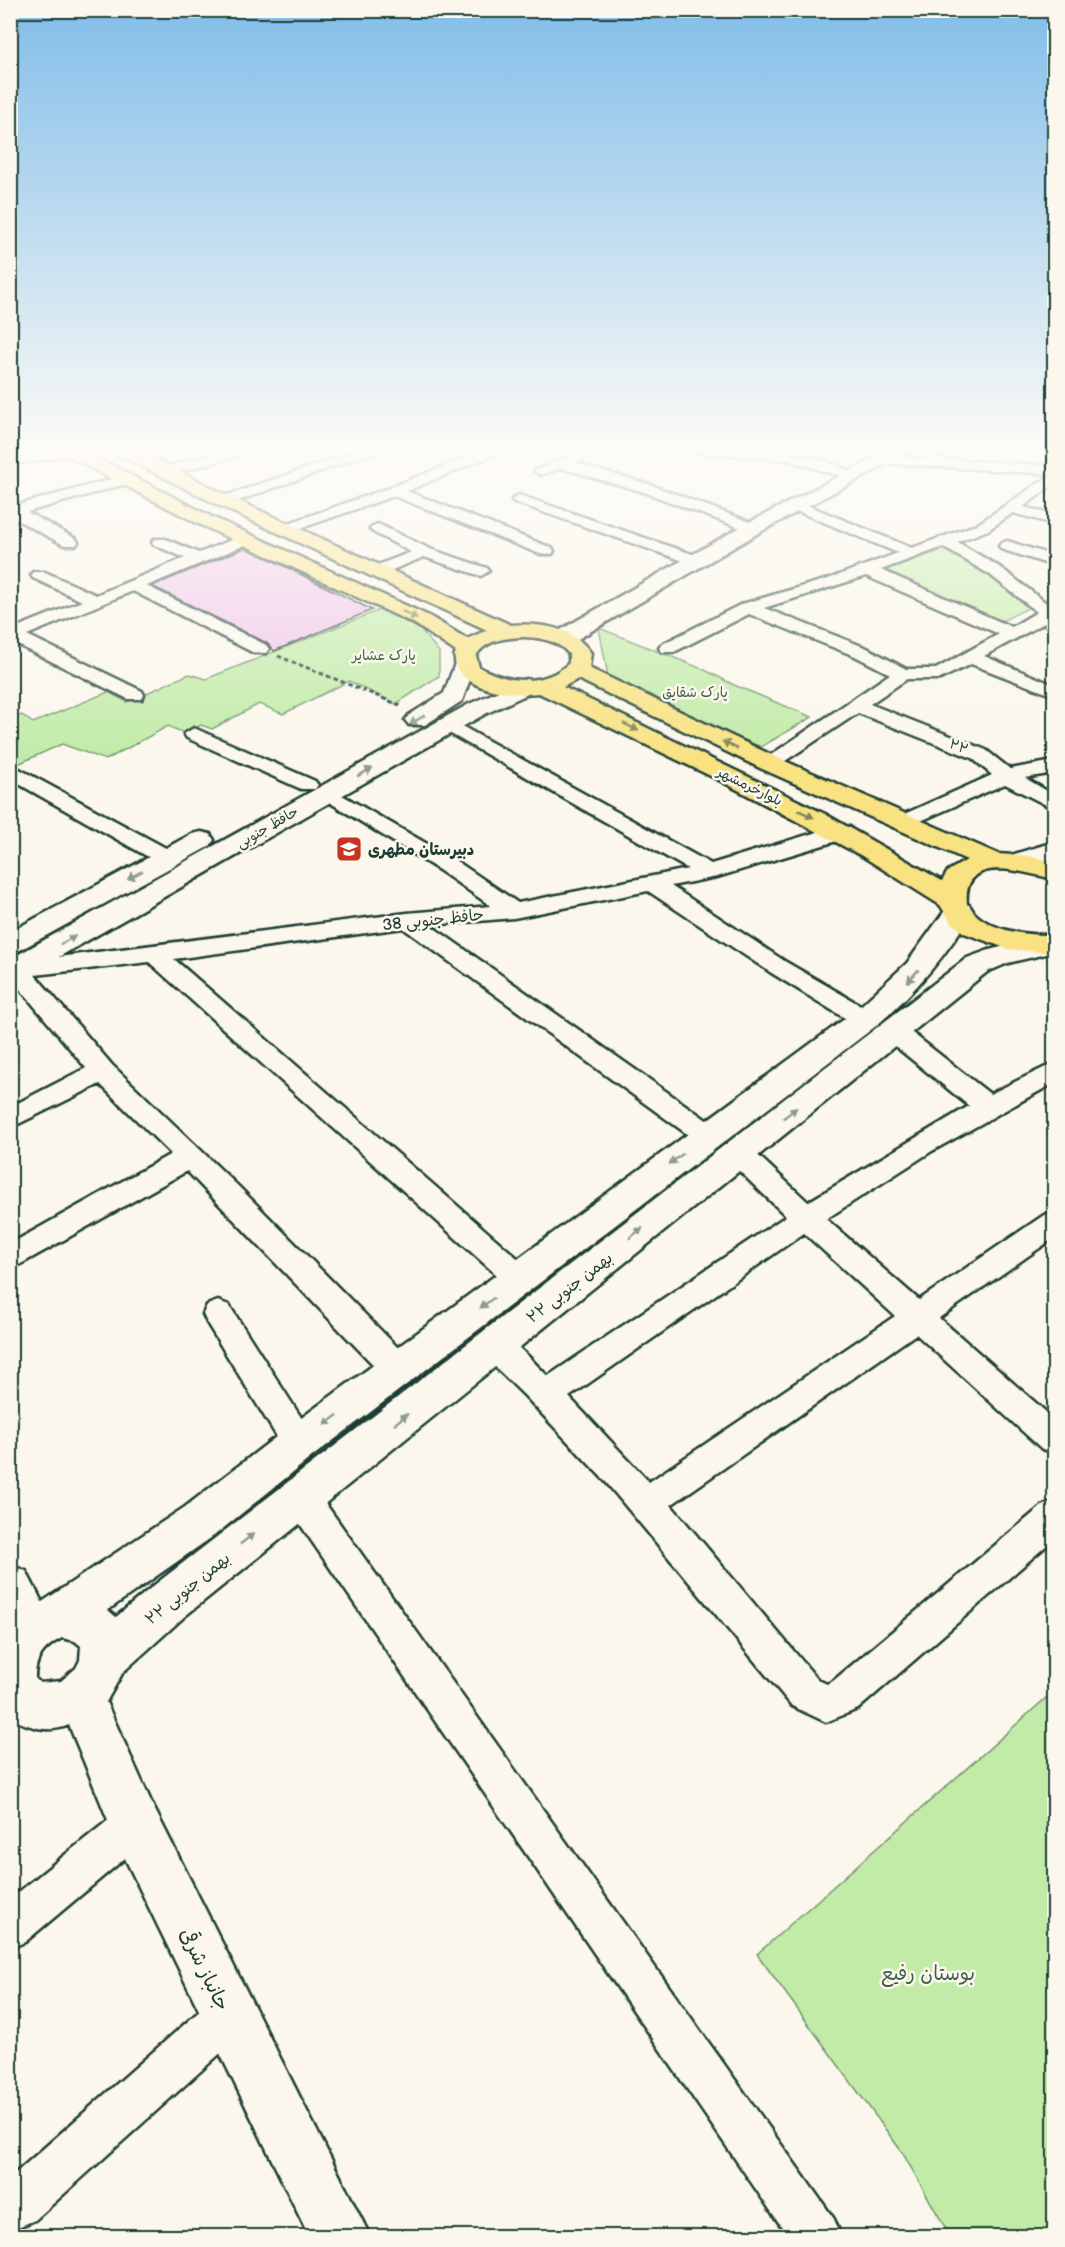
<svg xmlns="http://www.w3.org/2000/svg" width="1065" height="2247" viewBox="0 0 1065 2247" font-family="'Balsamiq Sans','Playpen Sans Arabic',sans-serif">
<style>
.green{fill:#c1eba7;stroke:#70946e;stroke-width:1.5}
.building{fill:#f0c4ea;stroke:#1f3d34;stroke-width:1.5}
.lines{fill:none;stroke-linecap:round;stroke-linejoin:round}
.street-casing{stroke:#1f3d34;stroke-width:5}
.secondary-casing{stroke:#1f3d34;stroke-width:5}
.primary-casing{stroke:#1f3d34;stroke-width:5}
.path{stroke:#1f3d34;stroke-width:3;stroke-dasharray:4.5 3;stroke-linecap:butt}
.street{fill:#fbf7ec;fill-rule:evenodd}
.secondary{fill:#fbf7ec;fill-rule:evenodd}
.primary{fill:#f8e281;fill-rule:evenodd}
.oneway{fill:#818757}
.oneway2{fill:#8d9a90}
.labels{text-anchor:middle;stroke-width:5;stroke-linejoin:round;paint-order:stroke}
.far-park-label{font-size:14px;fill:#3f604b;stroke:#fbf7ec}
.far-street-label{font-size:14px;fill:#1f3d34;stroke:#fbf7ec}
.poi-label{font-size:16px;font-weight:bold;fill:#1f3d34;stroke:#fbf7ec;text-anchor:start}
.street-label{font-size:16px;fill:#1f3d34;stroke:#fbf7ec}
.near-street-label{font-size:20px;fill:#1f3d34;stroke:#fbf7ec}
.near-park-label{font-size:20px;fill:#3f604b;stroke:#fbf7ec}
</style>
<rect width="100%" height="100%" fill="#fbf7ec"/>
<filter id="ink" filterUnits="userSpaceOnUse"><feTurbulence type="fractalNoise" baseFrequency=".0167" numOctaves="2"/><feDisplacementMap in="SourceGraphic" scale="12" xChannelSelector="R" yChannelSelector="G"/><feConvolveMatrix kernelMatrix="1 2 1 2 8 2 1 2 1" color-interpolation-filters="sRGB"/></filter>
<g filter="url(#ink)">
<path class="green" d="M943,550L990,573L1028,608L994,625L879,572Z
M382,609L421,630L439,652V676L396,704L349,681L283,714L259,704L212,729L201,725L186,734L168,726L106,760L62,744L18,764L11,762L10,719L22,715L33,723L108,692L127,702L189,674L206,679Z
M599,628L705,670L734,685L812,717L761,747L609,682Z
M1054,1691V2236H950L902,2152L757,1954Z"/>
<path class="building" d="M245,548L274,561L372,610L274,651L267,643L152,586Z"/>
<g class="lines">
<defs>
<path id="street" d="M237,447H260L258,450L164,476L157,472L159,469Z
M368,447H389L229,504H219L217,501L219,498Z
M492,447H512L407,491L552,548L554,551L552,554H540L394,496L290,532H280L277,529L280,526L389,488Z
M593,447H613L575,463L654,486L758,525L761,528L758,531H748L644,492L561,468L541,475L534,471Z
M669,447L787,452L826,461L861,476L854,480L787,460L671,450Z
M888,456L1054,466V484L1023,507L1054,515V524L1013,513L988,530L957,542L1001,568L1054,609V622L1048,621L984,656L1054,685V696L971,664L940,679H907L870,704L986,750L1010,769L1054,761V773L1025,778L1054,795V809L1005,784L907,827H893L889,823L893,819L992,775L972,758L858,713L776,767H762L759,763L890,674L855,656L749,614L674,652H662L659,648L662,644L742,604L828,579L898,553L792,509L790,506L792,503H802L912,548L978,524L1052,474L883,463L881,460ZM943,547L989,574L1037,612L1012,627L881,570ZM866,576L999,634L936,669H906L867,648L764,608Z
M124,476L131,480L129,483L27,512L76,539L78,542L76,545H64L10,516V507Z
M519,495L704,558L706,561L704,564H692L514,502L512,499Z
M378,524L430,549L487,568L489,571L481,576L424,557L382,574H370L368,571L370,568L411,552L373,532L370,529L373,526Z
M246,534L254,539L252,542L147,586L266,645L269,649L266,653H254L133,591L27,635L142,691L144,695L142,699H128L10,641V630L82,601L33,578L31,575L33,572H45L96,595L185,558L154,545L152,542L154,539H166L199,553Z
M1007,541L1054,556V566L1001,549L999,546L1001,543Z
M449,719L711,864L834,827H850L853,832L850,837L717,877L671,886L786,962L874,1013L877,1019L874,1025L865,1027L856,1025L770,972L648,891L514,918L430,925L718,1128L722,1135L718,1142L708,1145L698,1142L403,928L174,959L531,1270L535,1278L531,1286L520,1290L509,1286L149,962L35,975L112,1065L240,1188L409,1359L414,1369L409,1379L398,1382L387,1379L187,1171L10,1270V1244L171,1154L100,1084L10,1128V1107L86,1068L10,977V963L407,913L491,906L439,870L321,797L318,793L321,789L328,787L455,860L518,903L688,869L442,729L439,725Z
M194,728L315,781L318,785L315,789H301L187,738L184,734Z
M10,764L175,853L178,858L175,863H159L10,779Z
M893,1023L902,1025L990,1094L1054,1063V1083L932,1151L826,1219L919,1300L1044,1215L1054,1212V1238L939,1318L1054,1419V1453L1042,1449L916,1334L671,1505L818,1680L827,1684L833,1681L1042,1506L1054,1501V1539L858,1709L826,1722L792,1706L605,1481L525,1396L483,1355L478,1346L483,1337C508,1328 530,1360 548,1376L786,1216L728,1160L724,1153L728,1146L738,1143L748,1146L808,1202L969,1106L884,1037L880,1031L884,1025ZM804,1233L895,1316L649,1482L569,1397Z
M218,1301L229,1305L311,1433L316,1443L311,1453L299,1458L287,1453L207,1323L203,1314L207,1305Z
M301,1481L313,1486L834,2219L841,2236H788L289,1508L284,1497L289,1486Z
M135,1804L149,1810L155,1824L149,1838L25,1942L10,1948V1899L121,1810Z
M228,1994L244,2000L250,2016L244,2032L35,2220L18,2227L10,2224V2178L212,2000Z"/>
<path id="secondary" d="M57,447L65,448L68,452L65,456L10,465V455Z
M897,447H918L760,532L571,643H555L552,638L555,633L746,524Z
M465,656L473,658L476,663L462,701L425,725H409L405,720L409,715L444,693L457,658Z
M526,679L534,681L537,686L534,691L485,714L20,979L10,981V959L469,704Z
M201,832L210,834L214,840L210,846L20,950L10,953V932L192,834Z
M1054,842V859L1017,870L1008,868L1004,862L1008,856Z
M959,902L969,905L973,911C946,956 915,992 876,1026L313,1456L215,1535L108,1610L116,1617L153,1586L967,958L989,950L1047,936L1054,938V952L1008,963L987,972L185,1616L123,1672L106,1702L153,1806L370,2236H309L117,1842L69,1725C48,1734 30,1727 10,1718V1565L26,1571L42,1602L185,1507L285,1430L854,1012L907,963L949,905ZM62,1638L75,1641L81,1646L80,1660L76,1668L61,1681L40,1683L35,1678C35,1658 44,1647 62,1638Z"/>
<path id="primary" d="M35,447H100L98,451L88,453L212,517L429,616L467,639L487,630L218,505L104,447L136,449L230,497L511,625C541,623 573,627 591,653L589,668L778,758L998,854L1029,856L1054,862V879C1024,873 962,851 967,904C985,932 1025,935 1054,935V953L1008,949L964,933L951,922L940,905L862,856L721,781L539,693C515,695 478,692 461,674C456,670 456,662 454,656L456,652L415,624L199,524L70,457L37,451ZM524,637C541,638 557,640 569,654V663C544,687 507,683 479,667L476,656C486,639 506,638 524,637ZM578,679L760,768L967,860L948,871L942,881L825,814L563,687Z"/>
</defs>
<use href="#street" class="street-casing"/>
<use href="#secondary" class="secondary-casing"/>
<use href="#primary" class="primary-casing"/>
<path class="path" d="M278,656L402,706"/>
<use href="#street" class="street"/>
<use href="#secondary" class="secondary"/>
<use href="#primary" class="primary"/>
</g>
<defs><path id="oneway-solid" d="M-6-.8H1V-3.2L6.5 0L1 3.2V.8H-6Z" transform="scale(1.5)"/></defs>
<g class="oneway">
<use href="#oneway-solid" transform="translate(410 615) rotate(27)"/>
<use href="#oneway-solid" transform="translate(631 727) rotate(26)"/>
<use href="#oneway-solid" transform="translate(730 745) rotate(-154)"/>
<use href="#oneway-solid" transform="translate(806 814) rotate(26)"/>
</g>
<g class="oneway2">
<use href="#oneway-solid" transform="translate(417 720) rotate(149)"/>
<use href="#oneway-solid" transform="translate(365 772) rotate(-29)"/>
<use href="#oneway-solid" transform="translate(135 875) rotate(151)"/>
<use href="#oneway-solid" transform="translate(68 940) rotate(-29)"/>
<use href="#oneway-solid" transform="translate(913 976) rotate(131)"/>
<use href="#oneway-solid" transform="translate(790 1113) rotate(-38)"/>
<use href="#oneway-solid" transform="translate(676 1159) rotate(143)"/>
<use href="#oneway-solid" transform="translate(636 1233) rotate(-38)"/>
<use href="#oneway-solid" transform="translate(487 1303) rotate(143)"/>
<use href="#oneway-solid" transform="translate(401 1419) rotate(-38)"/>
<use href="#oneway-solid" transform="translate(331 1420) rotate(143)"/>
<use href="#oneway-solid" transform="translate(247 1539) rotate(-38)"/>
</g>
</g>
<linearGradient id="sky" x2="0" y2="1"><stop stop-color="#81bde8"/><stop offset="0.59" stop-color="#fdfbf6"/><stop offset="1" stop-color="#fdfbf6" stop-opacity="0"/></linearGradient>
<rect width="1065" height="762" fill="url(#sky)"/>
<defs>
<symbol id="school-square" viewBox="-11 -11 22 22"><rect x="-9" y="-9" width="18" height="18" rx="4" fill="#c8321e" stroke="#fbf7ec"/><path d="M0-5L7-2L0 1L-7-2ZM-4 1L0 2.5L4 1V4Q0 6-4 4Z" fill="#fff"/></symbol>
</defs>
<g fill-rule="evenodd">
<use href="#school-square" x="334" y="834" width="30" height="30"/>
</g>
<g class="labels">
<g class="far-park-label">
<text x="384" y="660">پارک عشایر</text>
<text x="695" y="697">پارک شقایق</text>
</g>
<g class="far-street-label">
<text transform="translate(959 746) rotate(21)" y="5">۲۲</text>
<text transform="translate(750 786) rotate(26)" y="5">بلوارخرمشهر</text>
<text transform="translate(267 827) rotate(-30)" y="5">حافظ جنوبی</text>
</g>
<g class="poi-label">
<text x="368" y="855">دبیرستان مطهری</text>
</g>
<g class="street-label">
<text transform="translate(433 919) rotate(-6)" y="6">حافظ جنوبی 38</text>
<text transform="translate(569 1287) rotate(-38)" y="6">۲۲ بهمن جنوبی</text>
<text transform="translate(187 1588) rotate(-39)" y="6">۲۲ بهمن جنوبی</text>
</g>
<g class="near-street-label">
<text transform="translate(205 1969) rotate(64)" y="7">جانباز شرقی</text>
</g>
<g class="near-park-label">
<text x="928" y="1980">بوستان رفیع</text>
</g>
</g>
<rect width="1065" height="2247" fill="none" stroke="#fbf7ec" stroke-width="36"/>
<rect x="18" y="18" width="1029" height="2211" fill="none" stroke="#1f3d34" stroke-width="2" filter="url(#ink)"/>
</svg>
